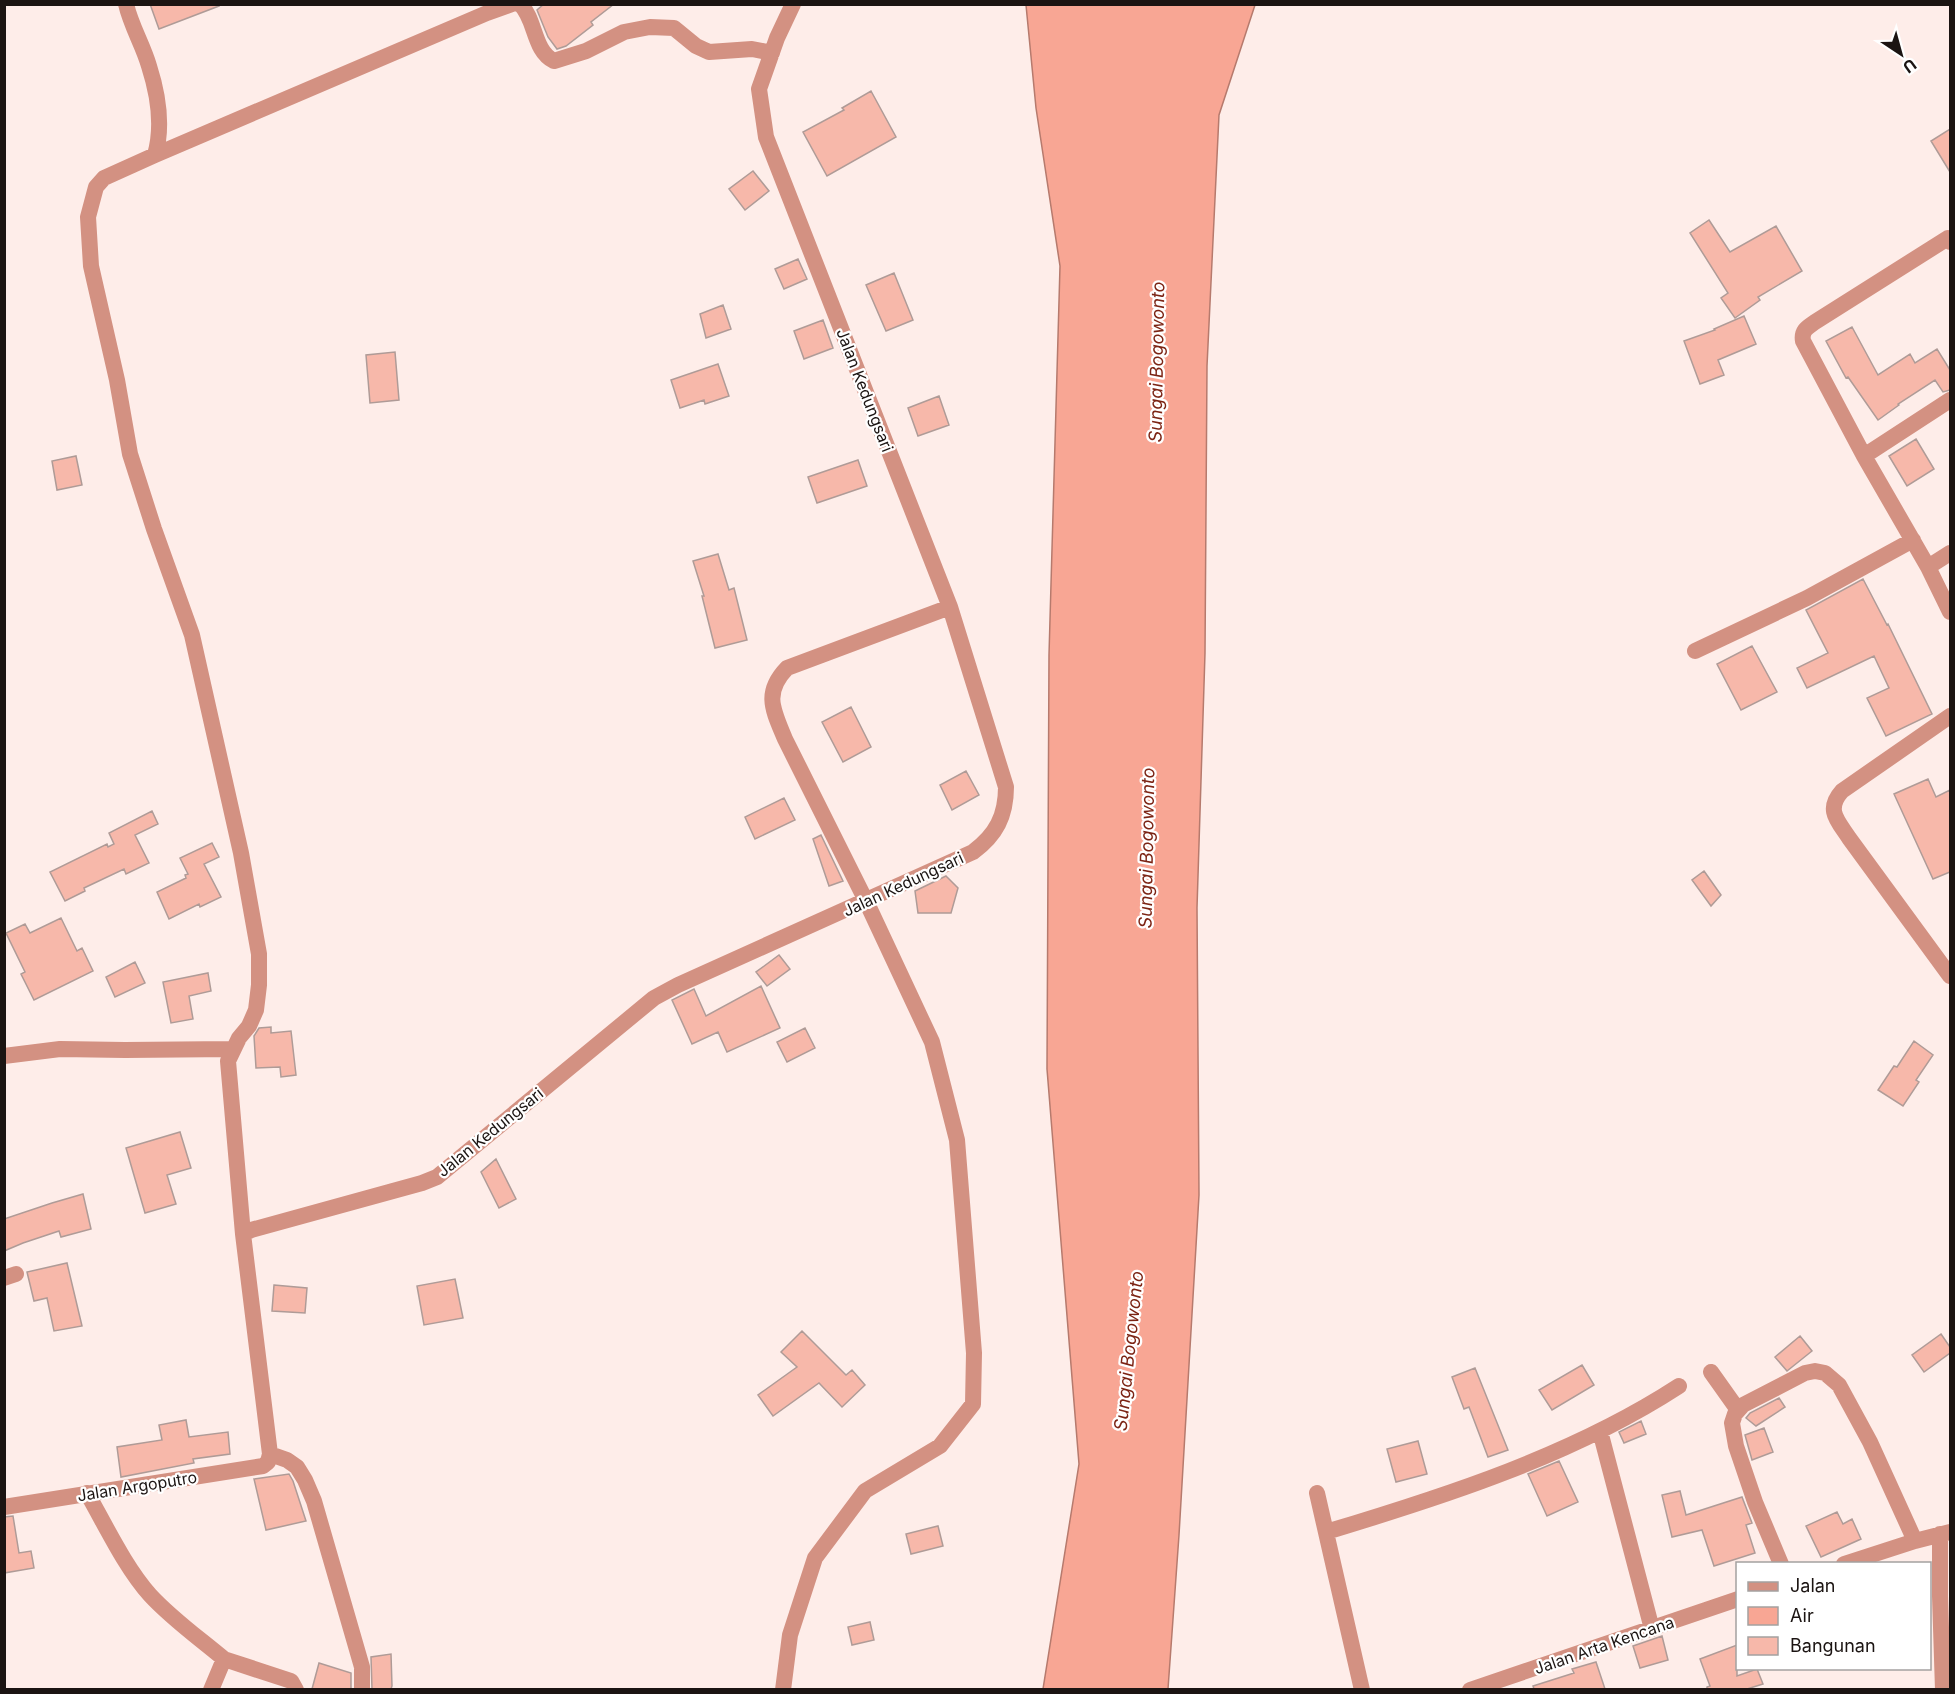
<svg xmlns="http://www.w3.org/2000/svg" width="1955" height="1694" viewBox="0 0 1955 1694" font-family="Inter,sans-serif">
<style>
.water{fill:#f8a694;stroke:#b67a6d;stroke-width:1.5}
.building{fill:#f7b8aa;stroke:#af9b97;stroke-width:1.5}
.lines{fill:none;stroke-linecap:round;stroke-linejoin:round}
.minor{stroke:#d39182;stroke-width:16}
.labels{text-anchor:middle;stroke-width:4.5;stroke-linejoin:round;paint-order:stroke}
.street-label{font-size:16px;fill:#1b1412;stroke:#fff}
.water-label{font-size:18px;font-style:italic;fill:#7c2414;stroke:#fff}
</style>
<rect width="100%" height="100%" fill="#feede9"/>
<path class="water" d="M1026,5H1255L1219,115L1207,366L1205,653L1197,908L1199,1195L1179,1535L1168,1689H1043L1079,1464L1047,1069L1049,655L1060,266L1036,108Z"/>
<path class="building" d="M150,4H218L219,6L159,29Z
M544,4H614L591,22L593,25L566,46L557,49L548,37L537,10Z
M871,91L896,137L827,176L803,132L844,110L842,108Z
M1950,129V172L1931,141Z
M753,171L769,191L745,210L729,189Z
M1709,220L1730,252L1776,226L1802,271L1758,297L1760,300L1735,318L1721,298L1728,293L1690,233Z
M798,259L807,279L784,289L775,269Z
M894,273L913,320L886,331L866,285Z
M723,305L731,329L706,338L700,314Z
M1744,316L1756,344L1718,360L1724,375L1700,384L1684,341L1715,330L1714,329Z
M823,320L833,348L804,359L794,331Z
M1852,327L1878,375L1910,354L1915,363L1937,349L1950,370V390L1943,392L1935,380L1898,404L1899,405L1878,420L1848,377L1846,378L1826,341Z
M395,352L399,400L370,403L366,355Z
M718,364L729,396L705,404L704,400L680,408L671,380Z
M939,396L949,425L918,436L908,408Z
M1916,439L1934,469L1907,486L1889,456Z
M76,456L82,485L57,490L52,461Z
M858,460L867,486L817,503L808,477Z
M718,554L729,590L734,588L747,640L715,648L702,596H704L693,561Z
M1863,579L1887,625L1888,624L1932,714L1886,736L1867,698L1889,688L1874,656L1807,688L1797,668L1828,653L1806,610Z
M1752,646L1777,692L1741,710L1717,664Z
M851,707L871,747L843,762L822,722Z
M966,771L979,795L952,810L940,785Z
M1928,779L1936,797L1950,790V872L1933,879L1894,794Z
M784,798L795,820L755,839L745,817Z
M152,811L158,824L135,835L149,863L126,874L124,869L84,888L85,891L65,901L50,872L107,844L108,847L114,844L109,833Z
M821,835L843,881L829,886L813,839Z
M212,843L219,857L204,864L221,897L200,907L199,904L169,919L157,892L186,878L185,875L188,874L180,858Z
M1704,871L1721,895L1711,906L1692,880Z
M946,876L958,888L951,913H918L915,891Z
M61,918L77,951L82,948L93,971L34,1000L21,974L25,972L6,933L25,924L30,933Z
M779,955L790,969L767,986L756,972Z
M135,962L145,983L115,997L106,977Z
M208,973L211,991L189,996L193,1019L171,1023L163,982Z
M761,986L780,1028L727,1052L718,1032L692,1044L672,1000L694,989L706,1016Z
M271,1027V1033L291,1031L296,1075L281,1077L280,1067L256,1068L254,1036L259,1028Z
M805,1028L815,1048L787,1062L777,1042Z
M1914,1041L1933,1055L1916,1080L1919,1082L1903,1106L1878,1090L1894,1066L1897,1067Z
M180,1132L191,1168L167,1175L176,1204L145,1213L126,1148Z
M496,1159L516,1199L499,1208L481,1172Z
M83,1194L91,1229L61,1237L59,1231L23,1243L4,1251V1219L52,1203Z
M67,1263L82,1326L54,1331L47,1298L34,1301L27,1272Z
M455,1279L463,1318L424,1325L417,1286Z
M274,1285L307,1288L305,1313L272,1311Z
M802,1331L846,1375L852,1370L865,1385L842,1407L819,1383L773,1416L758,1395L797,1367L781,1352Z
M1941,1334L1950,1347V1353L1924,1372L1912,1355Z
M1800,1336L1812,1351L1787,1371L1775,1357Z
M1582,1365L1594,1385L1552,1410L1539,1390Z
M1475,1368L1508,1450L1488,1457L1469,1407L1464,1409L1452,1377Z
M1779,1398L1785,1407L1756,1426L1746,1418L1750,1413Z
M186,1420L189,1437L228,1432L230,1454L193,1459L194,1463L121,1477L117,1447L162,1440L159,1425Z
M1641,1421L1646,1434L1624,1443L1619,1432Z
M1764,1428L1773,1452L1752,1460L1745,1435Z
M1418,1441L1427,1474L1396,1482L1387,1449Z
M1559,1461L1578,1502L1547,1516L1528,1474Z
M289,1474L293,1481L306,1521L266,1530L254,1479Z
M1680,1491L1686,1515L1742,1497L1752,1523L1746,1525L1755,1553L1714,1566L1702,1530L1672,1537L1662,1495Z
M1837,1512L1843,1524L1852,1519L1861,1539L1821,1557L1806,1526Z
M13,1516L19,1553L31,1551L34,1568L4,1573V1517Z
M938,1526L943,1546L911,1554L906,1534Z
M870,1622L874,1640L852,1645L848,1627Z
M1662,1636L1668,1660L1640,1668L1633,1646Z
M1737,1645V1676L1757,1669L1763,1684L1747,1689H1707V1687L1710,1686L1700,1659Z
M391,1654L392,1686L391,1689H372L371,1657Z
M1596,1662L1605,1689H1534L1533,1686L1574,1673L1572,1669Z
M319,1663L351,1673V1689H312Z"/>
<g class="lines">
<path class="minor" d="M126,4C131,26 143,45 149,66C158,94 163,127 155,155
M520,4C536,19 533,51 554,61L586,51L624,32L650,27L674,28L696,46L709,52L752,49L772,53
M1950,242L1948,238L1815,322C1808,327 1801,330 1803,341L1864,456L1928,567L1950,612
M1864,456L1950,400
M1928,567L1950,553
M1695,651L1807,598L1913,540
M1950,716L1842,791C1825,810 1838,821 1849,838L1950,976
M4,1056L60,1049L125,1050L233,1049
M243,1234L228,1061L239,1038L249,1026L256,1010L259,985V954L241,853L192,635L154,529L130,454L117,380L91,266L88,217L96,187L104,178L155,155L487,13L512,4
M4,1278L16,1274
M1711,1372L1738,1410
M1600,1431L1652,1629
M270,1454L287,1460L297,1467L305,1480L314,1501L362,1667V1690
M87,1493C106,1526 125,1567 150,1595C172,1619 199,1638 224,1659L211,1690
M1317,1493L1362,1690
M4,1507L263,1466L268,1462L270,1454L243,1234L251,1230L422,1183L437,1177L654,998L678,985L973,852C996,835 1006,816 1006,787L950,607L766,137L759,89L777,38L793,4
M1326,1532C1446,1496 1573,1455 1679,1386
M1940,1534V1596L1943,1690
M1781,1564L1755,1502L1736,1446L1732,1423L1735,1414L1743,1405L1805,1373L1815,1371L1825,1373L1839,1385L1870,1442L1915,1541
M1844,1564L1915,1541L1950,1532
M224,1659L285,1679L291,1681L296,1690
M783,1690L790,1635L815,1558L865,1491L940,1446L973,1404L974,1353L957,1140L932,1042L866,901L785,739C773,710 763,693 787,668L950,607
M1470,1690L1738,1599"/>
</g>
<g class="labels">
<g class="street-label">
<text transform="translate(865 390) rotate(69)" y="6">Jalan Kedungsari</text>
<text transform="translate(903 884) rotate(-25)" y="6">Jalan Kedungsari</text>
<text transform="translate(490 1132) rotate(-39)" y="6">Jalan Kedungsari</text>
<text transform="translate(137 1486) rotate(-9)" y="6">Jalan Argoputro</text>
<text transform="translate(1604 1645) rotate(-19)" y="6">Jalan Arta Kencana</text>
</g>
<g class="water-label">
<text transform="translate(1157 362) rotate(-89)" y="6">Sungai Bogowonto</text>
<text transform="translate(1147 848) rotate(-89)" y="6">Sungai Bogowonto</text>
<text transform="translate(1129 1351) rotate(-84)" y="6">Sungai Bogowonto</text>
</g>
</g>
<rect width="1955" height="1694" fill="none" stroke="#1b1412" stroke-width="12"/>
<rect x="1736" y="1562" width="195" height="108" fill="#ffffff" stroke="#a4a1a0" stroke-width="1.5"/>
<rect x="1748" y="1582" width="30" height="9" fill="#d39182" stroke="#a4a1a0" stroke-width="1.5"/>
<text x="1790" y="1592" font-size="18" fill="#1b1412">Jalan</text>
<rect x="1748" y="1607" width="30" height="18" fill="#f8a694" stroke="#a4a1a0" stroke-width="1.5"/>
<text x="1790" y="1622" font-size="18" fill="#1b1412">Air</text>
<rect x="1748" y="1637" width="30" height="18" fill="#f7b8aa" stroke="#a4a1a0" stroke-width="1.5"/>
<text x="1790" y="1652" font-size="18" fill="#1b1412">Bangunan</text>
<g transform="translate(1901 54) rotate(144)" stroke="#ffffff" stroke-width="4.5" paint-order="stroke">
<path d="M0-4.5L10 22L0 15L-10 22Z" fill="#1b1412"/>
<text y="-9" font-size="16" font-weight="bold" text-anchor="middle" fill="#1b1412">U</text>
</g>
</svg>
